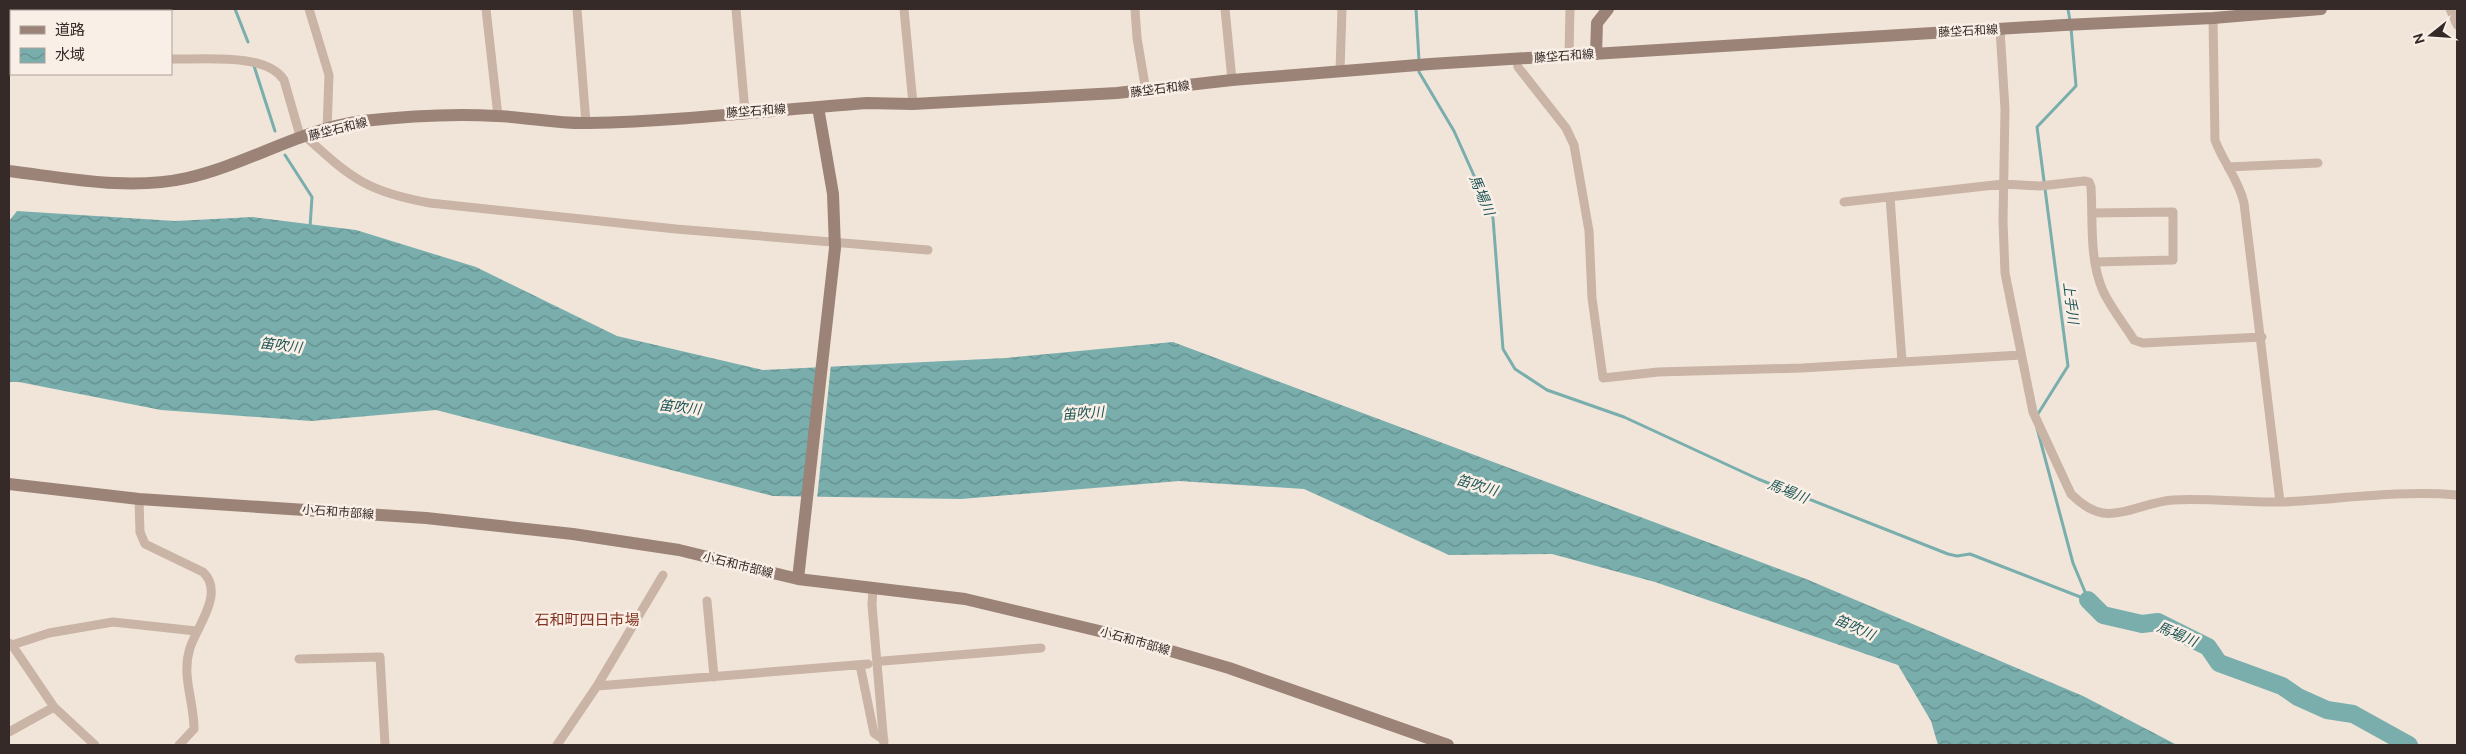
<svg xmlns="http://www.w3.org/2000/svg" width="2466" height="754" viewBox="0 0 2466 754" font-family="Ubuntu,'Noto Sans JP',sans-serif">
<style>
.water{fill:url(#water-waves)}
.pier{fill:#f1e5da}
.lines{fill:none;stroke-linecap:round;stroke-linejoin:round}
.stream{stroke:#79aead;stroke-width:3}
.river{stroke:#79aead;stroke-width:18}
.street{stroke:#c9b4a6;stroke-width:9}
.secondary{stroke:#9c8377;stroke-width:12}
.labels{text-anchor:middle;stroke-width:5;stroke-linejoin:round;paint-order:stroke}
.street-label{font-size:12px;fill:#352a27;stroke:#f9efe6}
.water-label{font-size:14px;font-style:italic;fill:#1d5556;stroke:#f9efe6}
.quarter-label{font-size:15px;fill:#833321;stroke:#f9efe6}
</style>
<defs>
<pattern id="water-waves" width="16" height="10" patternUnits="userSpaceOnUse" patternTransform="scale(1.25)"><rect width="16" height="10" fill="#79aead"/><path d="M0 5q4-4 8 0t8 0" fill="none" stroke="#648e8d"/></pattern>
</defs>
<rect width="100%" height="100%" fill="#f1e5da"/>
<path class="water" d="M17,211L175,221L253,217L356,230L476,267L617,336L763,370L1006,358L1173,342L1806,579L2083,696L2177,745H1938L1931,721L1898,665L1655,582L1552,554L1449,555L1304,489L1179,481L961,499L773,496L436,410L311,421L161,410L19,382H9V221Z"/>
<path class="pier" d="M831,364L817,499H803L818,365Z"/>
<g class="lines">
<path class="stream" d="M235,9L248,42
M1416,9L1419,61
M2068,9L2070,21
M254,66L275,131
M1419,67V72L1454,131L1493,218L1503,349L1515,369L1547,390L1624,417L1758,479L1948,554L1957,556L1970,554L2088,600
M285,155L312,197L310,227
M2036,417L2068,366L2037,127L2076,86L2071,28
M2037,428L2073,563L2088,599"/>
<path class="river" d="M2088,600L2103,615L2142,624L2158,622L2208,647L2219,663L2282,686L2298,697L2327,710L2353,714L2409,745"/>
<path class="street" d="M309,9L329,75L327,130
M486,9L498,116
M577,9L586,123
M736,9L745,112
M904,9L913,104
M1135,9L1137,38L1146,91
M1225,9L1232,80
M2450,9L2457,25
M2213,18L2215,140C2223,162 2239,180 2244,203L2280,502
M2000,29L2005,109L2003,221L2005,273L2033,412L2071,494C2080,503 2090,511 2103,513C2124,516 2151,501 2173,500C2210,498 2247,503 2283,502C2342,499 2399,490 2457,495
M9,54H11
M1569,55L1570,9
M171,59C201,60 266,52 284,80L301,139
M1517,59L1518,67L1566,128L1574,145L1589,231L1592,298L1603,378L1658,372L1802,368L2021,355
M1340,71L1342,9
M306,137C352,179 368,192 430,203L676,229L928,250
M2228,167L2318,163
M1890,197L1902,361
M1844,202L2003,184L2040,186L2084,181L2089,182L2091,187C2093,221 2089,259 2103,291C2111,308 2124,324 2134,340L2143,343L2262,337
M2092,213L2173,212V260L2095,262
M139,499L140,532L145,544L203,572C225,593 197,626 190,648C181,676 194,700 194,729L179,745
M873,588L872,605L884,745
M707,601L714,677
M9,643L12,645L54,707L95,745
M12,645L49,633L113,622L196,631
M299,659L380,657L385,745
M883,661L1041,648
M860,665L874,733L884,740
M597,686L868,664
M9,732L54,707
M557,745L597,686L663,575"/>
<path class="secondary" d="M1596,54L1597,23L1608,9
M9,171C67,178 129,191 187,178C246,165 301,129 362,121C407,116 451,113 497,116C527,117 558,124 588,123C681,121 775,110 867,103L913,104L1117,93L1232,80L1430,64L2064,25L2213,18L2321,9
M9,484L139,499L426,518L573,534L679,550L798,579L965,599L1116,635L1229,668L1448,745
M798,579L835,248L833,194L818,107"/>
</g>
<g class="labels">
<g class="street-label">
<text transform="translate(1968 31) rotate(-3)" y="4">藤垈石和線</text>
<text transform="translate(1564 56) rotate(-4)" y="4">藤垈石和線</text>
<text transform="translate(1160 89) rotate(-7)" y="4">藤垈石和線</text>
<text transform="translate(756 111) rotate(-4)" y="4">藤垈石和線</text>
<text transform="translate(338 129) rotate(-14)" y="4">藤垈石和線</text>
<text transform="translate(338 512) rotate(4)" y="4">小石和市部線</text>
<text transform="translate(738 565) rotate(14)" y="4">小石和市部線</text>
<text transform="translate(1135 641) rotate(16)" y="4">小石和市部線</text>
</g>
<g class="water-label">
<text transform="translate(1482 195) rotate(67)" y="5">馬場川</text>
<text transform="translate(2071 303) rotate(83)" y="5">上手川</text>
<text transform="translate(281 345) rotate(7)" y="5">笛吹川</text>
<text transform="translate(680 407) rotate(7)" y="5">笛吹川</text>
<text transform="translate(1083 413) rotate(-4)" y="5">笛吹川</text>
<text transform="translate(1477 485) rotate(17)" y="5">笛吹川</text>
<text transform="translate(1788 491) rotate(22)" y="5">馬場川</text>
<text transform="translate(1855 627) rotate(24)" y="5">笛吹川</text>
<text transform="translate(2177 634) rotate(23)" y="5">馬場川</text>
</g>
<g class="quarter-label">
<text x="587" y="625">石和町四日市場</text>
</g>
</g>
<rect width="2466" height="754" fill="none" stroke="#352a27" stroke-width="20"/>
<rect x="10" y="10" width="162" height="65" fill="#f9efe6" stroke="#aba09a"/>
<rect x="20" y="26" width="25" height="8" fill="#9c8377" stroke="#aba09a"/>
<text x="55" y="35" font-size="15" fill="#352a27">道路</text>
<rect x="20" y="48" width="25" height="15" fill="url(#water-waves)" stroke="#aba09a"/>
<text x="55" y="60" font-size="15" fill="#352a27">水域</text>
<g transform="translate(2431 35) rotate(253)" stroke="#f9efe6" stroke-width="4" paint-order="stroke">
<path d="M0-4L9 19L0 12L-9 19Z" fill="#352a27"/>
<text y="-8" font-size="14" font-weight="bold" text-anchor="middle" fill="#352a27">N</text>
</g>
</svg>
